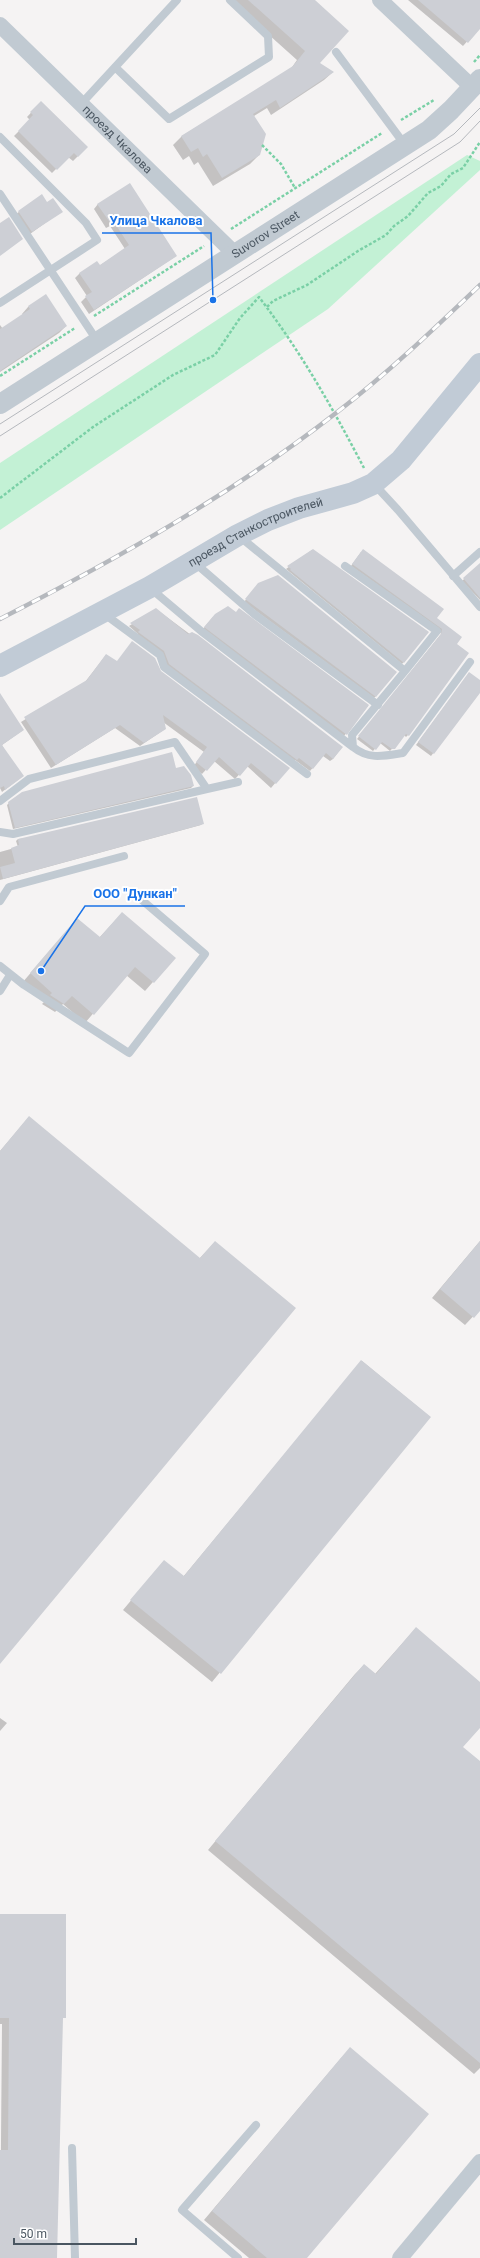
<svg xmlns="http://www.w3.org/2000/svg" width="480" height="2258" viewBox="0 0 480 2258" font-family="Roboto,sans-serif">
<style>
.green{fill:#c3f1d5}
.shadow{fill:#0003}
.building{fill:#cdcfd5}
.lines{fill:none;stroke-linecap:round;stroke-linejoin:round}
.path{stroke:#7ad0a6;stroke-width:2.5;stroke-dasharray:3 2;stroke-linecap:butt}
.service{stroke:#c1cad2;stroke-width:8}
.minor{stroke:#c1cad2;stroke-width:16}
.tertiary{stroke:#c1cad2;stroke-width:20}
.secondary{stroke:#c1cbd6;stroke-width:22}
.tram{stroke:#b5b8bd;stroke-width:1}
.rail-casing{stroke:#b5b8bd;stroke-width:4.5}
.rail{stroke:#fff;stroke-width:3;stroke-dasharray:9;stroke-linecap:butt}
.labels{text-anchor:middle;stroke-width:4;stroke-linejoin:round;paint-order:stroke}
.street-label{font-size:12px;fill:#4a5661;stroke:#fff}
.leader{fill:none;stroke:#1a73e8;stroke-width:1.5}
.callout-dot{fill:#1a73e8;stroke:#fff;stroke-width:1.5}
.callout-label{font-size:13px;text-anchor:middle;font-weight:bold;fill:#1a73e8;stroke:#fff;stroke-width:4;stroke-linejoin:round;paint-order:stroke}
</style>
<rect width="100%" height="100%" fill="#f5f3f3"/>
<path class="green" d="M467,155L480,161V170L328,309L0,530V463Z"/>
<path class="shadow" d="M230,0H314L318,64L333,72L324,80L271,115L267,108L254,116L259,155L250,164L213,186L198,162L194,165L189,156L183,160L173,145L182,136L290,70L297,60Z
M408,0H480V27L463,46Z
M41,102L87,147L73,161L68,157L52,173L14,136L30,120L27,117Z
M42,196L47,203L59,213L30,234L16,214Z
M98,204L176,256L89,314L81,302L87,296L75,278L80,273L99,266L125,249L110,226L106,228L94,209Z
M46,296L66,326L59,333L0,372V325L3,329L23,315L22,314L28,307Z
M312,550L428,632L402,664L286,569Z
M361,552L436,618L456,644L408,735L406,737L404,735L390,751L380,743L373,751L357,739L441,634L438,628L351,566Z
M480,564V600L462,581Z
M257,586L376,696L374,698L244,602Z
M156,609L342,747L333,759L330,761L323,756L310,771L295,760L294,762L166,666L137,635L138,634L129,626Z
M213,617L368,706L344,736L203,629Z
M106,655L116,662L160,672L288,768L271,788L247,766L235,779L214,761L202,774L193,767L204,752L163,722L165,729L140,746L115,728L51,768L21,722L85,682Z
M467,676L480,682V692L431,756L416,745Z
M0,709L23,730L2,745L19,779L2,792L0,788Z
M175,769L193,786L191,788L13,829L7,805L9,803Z
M203,823L201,825L0,880V852L18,847L16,841L18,839Z
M122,913L174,958L145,991L126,975L85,1023L63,1004L55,1012L42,1004L44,1002L22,983L77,919L99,938Z
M29,1117L199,1259L215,1242L0,1662V1151Z
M480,1241V1309L465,1325L432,1298Z
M362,1361L430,1417L212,1682L123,1610L164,1561L183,1577Z
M416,1628L480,1683V1726L462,1747L480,1763V2068L474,2074L208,1850L355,1674L364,1665L375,1674Z
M0,1718L7,1723L0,1731Z
M0,1915L64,2017L61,2020L56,2258H0L2,2024H0Z
M342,2057L306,2258H249L204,2220Z"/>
<path class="building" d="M248,0H315L349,31L320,63L334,72L280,108L276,100L253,114L266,134L260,155L222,178L207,154L203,157L198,148L191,152L181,136L293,66L305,51Z
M418,0H480V29L468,43Z
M41,101L88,147L78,157L74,153L57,170L18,131L33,115L30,112Z
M130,183L177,256L94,310L85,296L92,292L79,273L97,261L100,265L129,245L114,222L111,224L97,204Z
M42,194L47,202L53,198L63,212L32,232L18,211Z
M9,217L23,239L0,256V223Z
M46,294L67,326L0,371V329L30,309L28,306Z
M313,549L429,632L404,663L290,570L291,569L287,566Z
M363,549L444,609L437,618L462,637L457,644L469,653L409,736L406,734L395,749H392L382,742L376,750L358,736L441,634L442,629L352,564Z
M480,563V598L463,578Z
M278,575L397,672L376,697L245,599L258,583Z
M228,606L236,612L239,608L369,705L347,735L204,627L215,614Z
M156,608L188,634L192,632L198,635L343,747L333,759L326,753L313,769L299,758L297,760L169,664L164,651L138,632L140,630L130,623Z
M132,641L155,658L161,671L290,768L276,784L251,763L240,776L219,757L207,771L196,762L207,747L163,715L166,729L144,743L120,725L56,765L24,717L87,680L106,654L117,661Z
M469,672L480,680V693L434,754L418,742Z
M0,693L24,730L2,745L24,776L5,790L4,786L0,788Z
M172,752L176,768L184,766L191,775L194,786L15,828L8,802L22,792Z
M197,797L204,824L3,879L0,867L15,863L11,848L19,845L18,839Z
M122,912L176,958L154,983L135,967L94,1015L72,996L64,1004L50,995L52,993L30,973L77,918L100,937Z
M29,1116L200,1258L215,1241L296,1308L0,1664V1151Z
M480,1241V1311L474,1318L440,1289Z
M361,1360L431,1417L221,1674L130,1600L164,1560L184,1576Z
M416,1627L480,1682V1728L463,1747L480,1761V2063L215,1841L364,1664L376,1674Z
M0,1914H66V2018H63L57,2258H0V2150H8L9,2018H0Z
M350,2047L429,2114L307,2258H267L212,2211Z"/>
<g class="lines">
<path class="path" d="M474,62L480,55
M401,120L434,100
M262,145L281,164L295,188
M231,229L382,133
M267,307L273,301L307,285L358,251L386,235L394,226L408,216L428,193L441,186L451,174L463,168L480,142
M94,316L204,246
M0,376L75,328
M0,498L93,427L173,375L215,355L240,318L259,297C301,352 332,407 364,468"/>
<path class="service" d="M336,52L405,145
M115,67L169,119L269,57L268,36L230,0
M81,104L177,0
M0,137L86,223L97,240L0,303
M0,194L98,342
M374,484L398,510L480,607
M240,537L405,671L437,631L345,566
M195,563L254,614L378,705
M453,576L480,552
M150,588L201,631L353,747
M103,613L160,655L164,667L307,774
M405,671L352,735L353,747C369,760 384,756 403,753L470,662
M0,801L29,779L175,742L207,789L238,782
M0,832L13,834L207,789
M0,901L9,887L124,856
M0,966L24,985L129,1053L205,954L136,895
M0,991L10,975
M72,2148L75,2258
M238,2258L182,2210L256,2125"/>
<g class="minor">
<path d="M380,0L473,88"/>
<path id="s1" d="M0,25L235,254"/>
<path d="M400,2258L480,2162"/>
</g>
<path class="tertiary" id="s2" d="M0,404L429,130L451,110L480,79"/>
<path class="secondary" id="s3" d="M0,666L150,587L238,535L268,520L299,508L353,493L373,484L401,460L480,364"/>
<path class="tram" d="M0,424L454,134L480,108
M0,436L460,142L480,121"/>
<defs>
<path id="rail" d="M0,619C117,559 232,494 336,413C387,374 434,329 480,285"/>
</defs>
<use href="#rail" class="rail-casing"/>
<use href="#rail" class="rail"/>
</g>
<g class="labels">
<g class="street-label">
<text dy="4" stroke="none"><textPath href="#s1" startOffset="164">проезд Чкалова</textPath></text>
<text dy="4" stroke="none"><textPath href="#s2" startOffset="315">Suvorov Street</textPath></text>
<text dy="4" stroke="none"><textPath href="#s3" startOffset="289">проезд Станкостроителей</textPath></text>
</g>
</g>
<path class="leader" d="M213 300L211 233H102M41 971L85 906H185"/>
<g class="callout-dot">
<circle cx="213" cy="300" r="4"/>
<circle cx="41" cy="971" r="4"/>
</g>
<g class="callout-label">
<text x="156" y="225">Улица Чкалова</text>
<text x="135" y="898">ООО "Дункан"</text>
</g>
<path d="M14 2238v6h122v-6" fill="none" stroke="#4a5661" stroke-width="2"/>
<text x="20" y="2238" font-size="12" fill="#4a5661" stroke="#ffffff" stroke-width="3" paint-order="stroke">50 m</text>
</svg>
